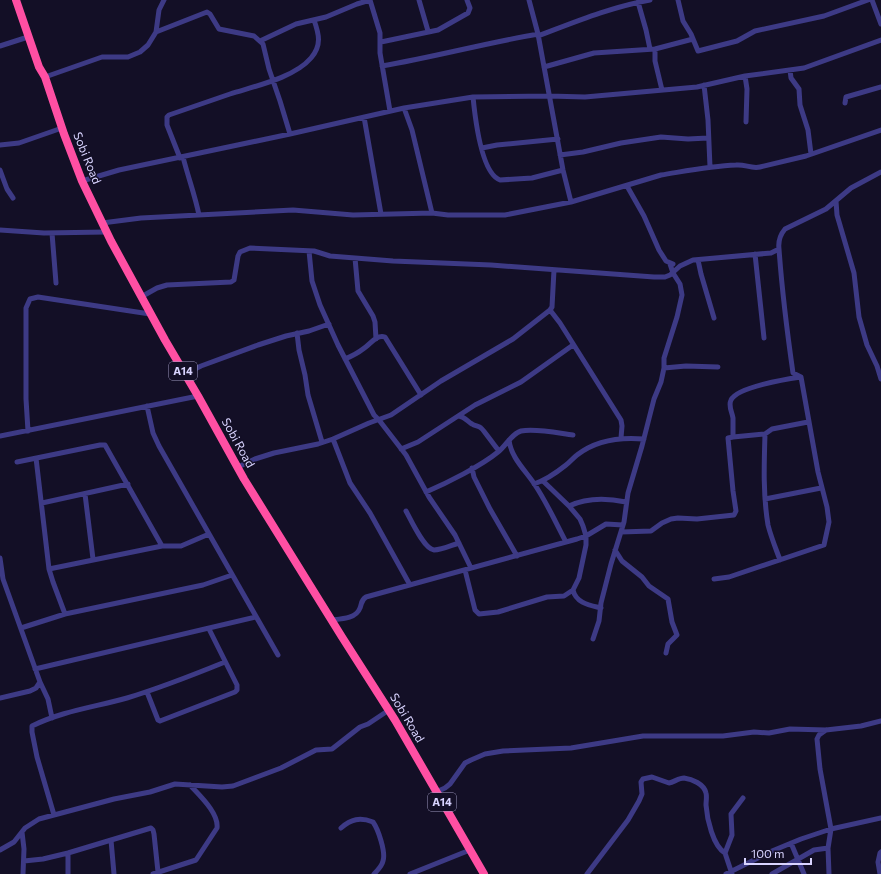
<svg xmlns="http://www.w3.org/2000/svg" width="881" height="874" viewBox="0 0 881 874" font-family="Commissioner,sans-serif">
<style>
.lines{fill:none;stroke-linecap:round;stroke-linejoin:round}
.minor{stroke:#3d3a85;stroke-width:5}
.highway{stroke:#ff4fa3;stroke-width:8}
.labels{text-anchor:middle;stroke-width:3;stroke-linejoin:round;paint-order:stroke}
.shield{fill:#130f26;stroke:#9e99be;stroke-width:1}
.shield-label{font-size:11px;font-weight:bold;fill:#d9d4ff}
.street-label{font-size:12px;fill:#d9d4ff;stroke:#130f26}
</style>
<rect width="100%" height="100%" fill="#130f26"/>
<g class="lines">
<path class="minor" d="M419,0L428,31
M529,0L538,34L563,170L571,202
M678,0L683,21L691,34L698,51L737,41L755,31L824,16L868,0
M872,0L881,24
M638,2L646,30L650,49
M156,32L207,12L210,14L219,29L254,36L263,44L269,69L280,101L290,134
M538,36C575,22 611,7 650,0
M260,41L296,24L326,17L357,4L370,0L380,33V53L390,111
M381,42L438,30L468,13L470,8L467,0
M0,46L28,37
M655,49V61L662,90
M382,66C434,57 486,43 538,34
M544,67L594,53L655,49L693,39
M790,70L791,78L799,89L800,105L808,130L811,154
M745,76L747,89L746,122
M45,77L102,57H128L140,52L148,45L156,32L159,10L164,0
M704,85L708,120L710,167
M473,97C475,117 481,173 500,180L532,178L563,170
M845,103L846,97L881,87
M404,108L412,130L432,213
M364,117L381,214
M0,145L19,143L62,128
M482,148L497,145L558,139
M560,155L583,152L621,143L661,137L688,139L708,138
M183,157C188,177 195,195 199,215
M180,158L167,125V117L169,115C189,108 210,101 230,94C255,86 294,78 311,58C322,45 319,34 314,20
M0,170L7,189L13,198
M82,181L119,170L290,134L404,108L473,97L549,96L585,97L697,87L745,76L804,68L881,40
M627,186L644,216L659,250L666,261L673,264
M836,201L837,215L854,273L859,317L867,345L877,366L881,379
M102,223L141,218L293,210L353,215L432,213L448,215H505L571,202L661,175C686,171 710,166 736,165C745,164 751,169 760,167L806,156L881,130
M0,230L44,233L106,232
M52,233L56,283
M309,251L312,281L320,305L338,345L374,415L379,420L406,455L429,497L455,535L471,568
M755,254L764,338
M355,258L358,291L373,316L375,322L376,339
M698,260L701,274L714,318
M141,297L157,288L167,285L231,282L234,280L238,256L240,252L250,248L314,251L330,256L393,261L491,265L654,277H665L670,275L680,266L693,260L771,253L779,249C778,241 780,235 785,229L826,209L851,188L881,172
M550,310L560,323L621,420L622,426L621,438
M297,333L299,350L305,375L308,395L322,442
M345,359C352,356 358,353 363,349C370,345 376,334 385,337L421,395
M664,368L686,366L718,367
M185,374L201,366L258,345L286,336L309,331L329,324
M147,406L153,433L159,446L278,655
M459,416C465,417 467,421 472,424C475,426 479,426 481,428C483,429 496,448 499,451
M28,431L26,399V308L30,299L38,297L150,314
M0,436L198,396
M733,437L765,434
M333,439L350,483L370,513L410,585
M509,440C511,458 526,471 535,485C547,503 556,523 566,542
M401,449L418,442L475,405L521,382L573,345
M36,458L49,569L53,582L65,614
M17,462L100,445H105L162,546
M238,467L255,459L274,453L318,444L333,439L369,423L391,415L441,381L513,339L550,310L552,307L554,270
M472,468L474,477L490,509L517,556
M534,484C546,480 556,473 566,465C570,462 573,458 577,455C596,440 621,437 644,439
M426,492C447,483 481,466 498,452C506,446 511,434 521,431C535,428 558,433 573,435
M85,494L93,559
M765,499L821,488
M42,503L128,484
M569,506C588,497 607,498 626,502
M406,511C411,520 424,549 434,550C442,550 452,545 459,543
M621,532L651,531L662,523L671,519L678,518L697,519L734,515L736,511L733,491L728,438L733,437C733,430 733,424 733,418C732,412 728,406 731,400C737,387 787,379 801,377
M615,550L622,561L642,577L649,586L668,599L672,622L677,635L668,644L666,653
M0,558L3,579L40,682L36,688L30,691L0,698
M780,560C776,549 771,537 768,525C763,495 764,465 765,434L772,429L808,422
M49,569L162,546H181L209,534
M465,570L475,610L479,614L498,612L547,597L564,596L573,590L579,578L586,545V536L583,526L580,519L569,506L543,481
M714,579L729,577L824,545L829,522L827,507L818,472L801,377L793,373C787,331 782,291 779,249
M573,590C576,603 589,605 601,608
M331,620C341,619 356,619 360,608C362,603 361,600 366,597L577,539L586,536L606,524L623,525
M21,628L65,614L203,585L232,575
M593,639L599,621L601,603L611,564L624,522L628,493L642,446L654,399L661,382L664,368V358L677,317L682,295L680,284L673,273L670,264
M35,669L256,617
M40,682L48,699L52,718
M147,692L158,720L160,721L235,692L237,690V685L209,629
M826,730L819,735L817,739L820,769L831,829L828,848L829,874
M436,792L445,788L450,784L465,763L471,760L485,754L503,751L571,748L643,736H723L754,732L769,733L790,729L826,730L861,726L881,721
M54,815L37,757L32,732V726C62,711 95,707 127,698C160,688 193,675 225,662
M341,828C351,819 360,817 373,822C378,829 386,852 383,861C382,866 378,870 374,874
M22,832L24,849L23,874
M111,840L114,874
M791,843L804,874
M0,850L14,842L25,828L39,819L114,799L150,792L175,784L222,787L233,786L281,768L316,750L332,749L360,727L368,724L389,710
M68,853V874
M24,861L43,859L68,853L151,828L153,830L154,834L158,872
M153,874L196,860L217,828C219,813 199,795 190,785
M410,874L470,850
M587,874L628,820L639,801L642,794L641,782L643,779L652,777L669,783C674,782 679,778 684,778C692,779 704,784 706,793C707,797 706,801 706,805C707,819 713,846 725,853
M726,874L772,851L801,839L831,829L881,818
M732,874L725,853L732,835L731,814L743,798
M772,874L814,850L828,848
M880,874L878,862L880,853L881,852"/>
<path class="highway" d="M16,0L39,67L45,77L64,134L82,181L111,241L165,340L198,396L244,479L342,637L395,720L484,874"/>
</g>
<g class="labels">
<g class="shield">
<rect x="169" y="362" width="28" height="18" rx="3"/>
<rect x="428" y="793" width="28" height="18" rx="3"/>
</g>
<g class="shield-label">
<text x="183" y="375">A14</text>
<text x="442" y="806">A14</text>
</g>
<g class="street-label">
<text transform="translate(87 158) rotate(68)" y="4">Sobi Road</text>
<text transform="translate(238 443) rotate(61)" y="4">Sobi Road</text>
<text transform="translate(407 718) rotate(59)" y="4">Sobi Road</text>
</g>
</g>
<path d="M745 858v6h66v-6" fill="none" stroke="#d9d4ff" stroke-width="2"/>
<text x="751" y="858" font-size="12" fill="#d9d4ff" stroke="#130f26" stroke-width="3" paint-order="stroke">100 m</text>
</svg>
